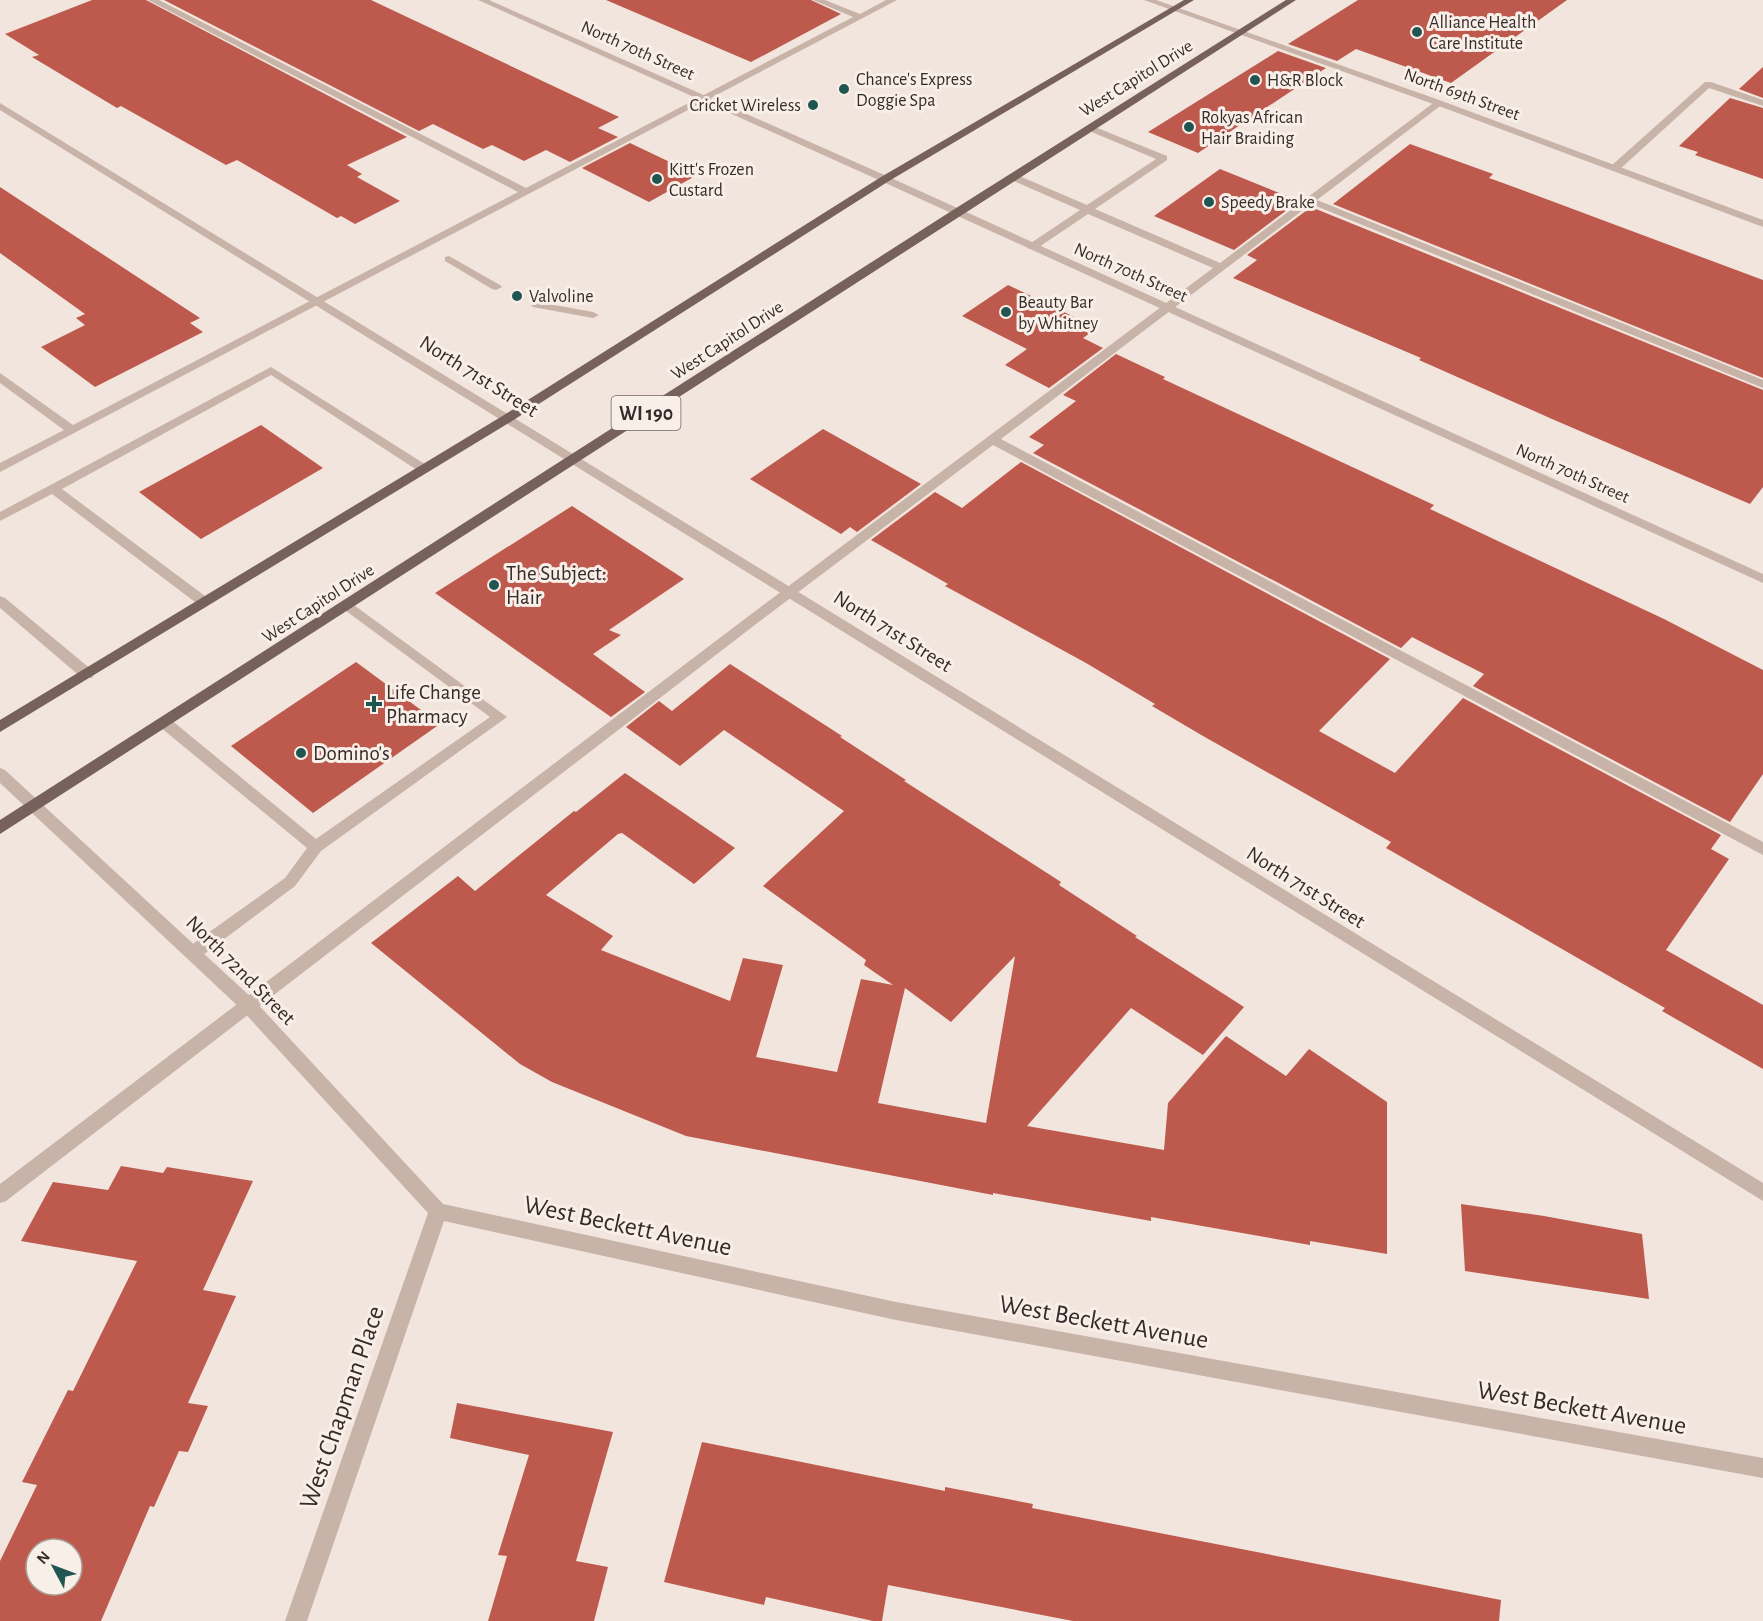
<svg xmlns="http://www.w3.org/2000/svg" width="1763" height="1621" viewBox="0 0 1763 1621" font-family="'Alegreya Sans',sans-serif">
<style>
.building{fill:#be5a4d;fill-rule:evenodd}
.lines{fill:none;stroke-linecap:round;stroke-linejoin:round}
.service{fill:#c8b3a9;fill-rule:evenodd}
.minor{fill:#c8b3a9;fill-rule:evenodd}
.primary{fill:#77615b;fill-rule:evenodd}
.poi-dot{fill:#215551;stroke:#f8efe9;stroke-width:2}
.labels{text-anchor:middle;stroke-width:6;stroke-linejoin:round;paint-order:stroke}
.far-poi-label{font-size:18px;fill:#362b29;stroke:#f8efe9;text-anchor:start}
.far-street-label{font-size:18px;fill:#362b29;stroke:#f8efe9}
.shield{fill:#f8efe9;stroke:#706663;stroke-width:1.5}
.shield-label{font-size:20px;font-weight:bold;fill:#362b29}
.street-label{font-size:21px;fill:#362b29;stroke:#f8efe9}
.poi-label{font-size:21px;fill:#362b29;stroke:#f8efe9;text-anchor:start}
.near-street-label{font-size:26px;fill:#362b29;stroke:#f8efe9}
</style>
<rect width="100%" height="100%" fill="#f1e5dd"/>
<path class="building" d="M92,0H146L407,137L347,165L362,174L357,177L400,201L355,224L341,216L337,218L237,160L226,165L121,106L117,108L32,57L39,55L5,34Z
M164,0H371L619,117L598,128L618,137L570,162L546,150L524,161L492,145L483,149L433,124L419,131Z
M606,0H811L841,14L751,62Z
M1358,0H1567L1451,83L1356,49L1337,61L1288,44Z
M1278,51L1326,68L1198,153L1148,132Z
M1763,67V98L1739,89Z
M1730,98L1763,108V179L1695,155L1698,152L1679,146Z
M630,143L697,175L649,202L582,168Z
M1410,144L1493,174L1489,178L1503,183L1763,280V378L1333,204Z
M1220,169L1299,201L1234,250L1154,216Z
M0,187L200,318L190,323L203,332L95,387L41,347L85,325L76,318L85,314L0,253Z
M1311,207L1763,390V487L1750,504L1552,419L1419,360L1421,358L1233,278L1257,260L1247,255Z
M1008,285L1097,328L1083,338L1103,348L1049,388L1005,365L1027,349L962,316Z
M1116,354L1165,377L1163,379L1434,505L1430,509L1664,619L1763,670V774L1730,822L1473,686L1484,674L1437,650L1412,637L1401,648L1033,453L1044,445L1029,437L1076,401L1063,395Z
M261,425L323,468L201,539L139,492Z
M823,429L921,484L857,532L850,527L841,534L750,479Z
M1021,462L1390,659L1319,731L1395,773L1463,698L1721,835L1711,849L1729,859L1666,950L1763,1005V1069L1662,1011L1665,1008L1386,848L1391,842L1203,736L1152,706L1155,704L1086,663L945,586L948,584L871,540L935,492L962,508Z
M572,506L684,579L609,630L621,635L593,654L645,692L611,717L435,593Z
M356,662L440,724L313,813L231,746Z
M730,664L842,736L840,737L906,780L904,781L1061,882L1059,885L1137,936L1135,937L1244,1007L1203,1055L1131,1008L1027,1126L1164,1150L1168,1103L1226,1036L1286,1076L1309,1049L1387,1102V1254L1310,1241V1245L1151,1217V1221L993,1193V1195L686,1136L552,1082L520,1064L371,943L458,876L475,891L574,811L576,812L625,773L735,848L694,884L622,833L618,834L546,895L613,936L601,950L730,1001L743,958L783,965L756,1057L837,1072L861,979L893,985L864,965L866,960L763,886L844,811L724,730L680,766L626,727L659,701L672,711ZM1015,956L986,1123L878,1103L905,988L951,1022Z
M121,1166L163,1173L167,1167L253,1181L203,1290L236,1296L188,1403L208,1406L188,1452L179,1451L154,1507L150,1506L101,1621H0V1561L37,1485L22,1482L68,1390L73,1391L137,1261L21,1241L53,1182L108,1190ZM36,1549H72V1585H36Z
M1461,1204L1544,1216L1642,1234L1649,1299L1465,1271Z
M457,1403L613,1432L576,1561L608,1567L594,1621H488L507,1556L498,1555L529,1455L450,1438Z
M702,1442L945,1491V1487L1033,1504L1032,1508L1501,1600L1499,1621H1073L888,1585L882,1621H873L766,1597L764,1605L664,1582Z"/>
<g class="lines">
<path class="service" d="M148,0H159L526,188L853,17L813,0H825L860,14L886,0H897L0,472V463L64,430L0,383V373L73,425L518,192Z
M1705,82H1711L1763,100V106L1709,88L1619,170H1611V166Z
M1436,101L1444,103L1317,200L1763,380V388L1311,204L1001,439L1763,842V855L993,445L760,621L6,1201L0,1203V1184L750,615L1213,268L1088,214L1036,249H1028V245L1080,210L1009,179V175H1017L1087,205L1156,159L1087,130L1085,128L1090,125L1167,156V160L1095,209L1220,263Z
M449,256L500,285L502,287L496,290L492,289L445,261V257Z
M537,302L593,312L599,315L593,318L533,307L531,305Z
M271,367L428,466L430,469L428,472H420L271,375L62,489L209,599L211,602L209,605H199L52,494L0,521V512Z
M0,596L5,598L92,670L94,674L92,678H82L0,608Z
M347,600L507,717L321,851L295,886L199,958L193,960L187,958L185,953L187,948L285,878L307,848L160,727L158,723L160,719H170L316,839L490,717L342,608L340,605L342,602Z"/>
<path class="minor" d="M478,0H489L889,177L1763,574V583L881,181Z
M1144,0H1156L1442,101L1763,220V227L1436,105Z
M0,103L1763,1183V1201L0,110Z
M0,768L5,770L253,999L443,1204L896,1302L1763,1458V1478L896,1320L444,1221L307,1621H285L428,1213L241,1009L0,783Z"/>
<path class="primary" d="M1184,0H1194L889,181L512,421L0,732V720L504,415L881,177Z
M1286,0H1296L0,834V820L953,210Z"/>
</g>
<g class="poi-dot">
<circle cx="1417" cy="32" r="6"/>
<circle cx="1255" cy="80" r="6"/>
<circle cx="844" cy="89" r="6"/>
<circle cx="813" cy="105" r="6"/>
<circle cx="1189" cy="127" r="6"/>
<circle cx="657" cy="179" r="6"/>
<circle cx="1209" cy="202" r="6"/>
<circle cx="517" cy="296" r="6"/>
<circle cx="1006" cy="312" r="6"/>
<circle cx="494" cy="585" r="6"/>
<path d="M371 695h6v6h6v6h-6v6h-6v-6h-6v-6h6z"/>
<circle cx="301" cy="753" r="6"/>
</g>
<g class="labels">
<g class="far-poi-label">
<text x="1429" y="28">Alliance Health<tspan x="1429" dy="21">Care Institute</tspan></text>
<text x="856" y="85">Chance's Express<tspan x="856" dy="21">Doggie Spa</tspan></text>
<text x="1267" y="86">H&amp;R Block</text>
<text x="801" y="111" text-anchor="end">Cricket Wireless</text>
<text x="1201" y="123">Rokyas African<tspan x="1201" dy="21">Hair Braiding</tspan></text>
<text x="669" y="175">Kitt's Frozen<tspan x="669" dy="21">Custard</tspan></text>
<text x="1221" y="208">Speedy Brake</text>
<text x="529" y="302">Valvoline</text>
<text x="1018" y="308">Beauty Bar<tspan x="1018" dy="21">by Whitney</tspan></text>
</g>
<g class="far-street-label">
<text transform="translate(638 50) rotate(24)" y="6">North 70th Street</text>
<text transform="translate(1136 78) rotate(-32)" y="6">West Capitol Drive</text>
<text transform="translate(1462 94) rotate(20)" y="6">North 69th Street</text>
<text transform="translate(1131 272) rotate(24)" y="6">North 70th Street</text>
<text transform="translate(727 340) rotate(-33)" y="6">West Capitol Drive</text>
<text transform="translate(1573 473) rotate(24)" y="6">North 70th Street</text>
<text transform="translate(318 603) rotate(-33)" y="6">West Capitol Drive</text>
</g>
<rect class="shield" x="611.5" y="396" width="69" height="34" rx="4.5"/>
<g class="shield-label">
<text x="646" y="420">WI 190</text>
</g>
<g class="street-label">
<text transform="translate(479 376) rotate(32)" y="7">North 71st Street</text>
<text transform="translate(893 631) rotate(32)" y="7">North 71st Street</text>
<text transform="translate(1306 887) rotate(32)" y="7">North 71st Street</text>
<text transform="translate(241 970) rotate(45)" y="7">North 72nd Street</text>
</g>
<g class="poi-label">
<text x="506" y="580">The Subject:<tspan x="506" dy="24">Hair</tspan></text>
<text x="386" y="699">Life Change<tspan x="386" dy="24">Pharmacy</tspan></text>
<text x="313" y="760">Domino's</text>
</g>
<g class="near-street-label">
<text transform="translate(628 1225) rotate(12)" y="9">West Beckett Avenue</text>
<text transform="translate(1104 1321) rotate(10)" y="9">West Beckett Avenue</text>
<text transform="translate(341 1407) rotate(-71)" y="9">West Chapman Place</text>
<text transform="translate(1582 1407) rotate(10)" y="9">West Beckett Avenue</text>
</g>
</g>
<g transform="translate(54 1567) rotate(311)"><circle r="28" fill="#f8efe9" stroke="#aaa19c" stroke-width="1.5"/>
<path d="M0-4.5L10 22L0 15L-10 22Z" fill="#215551"/>
<text y="-9" font-size="16" font-weight="bold" text-anchor="middle" fill="#362b29">N</text>
</g>
</svg>
